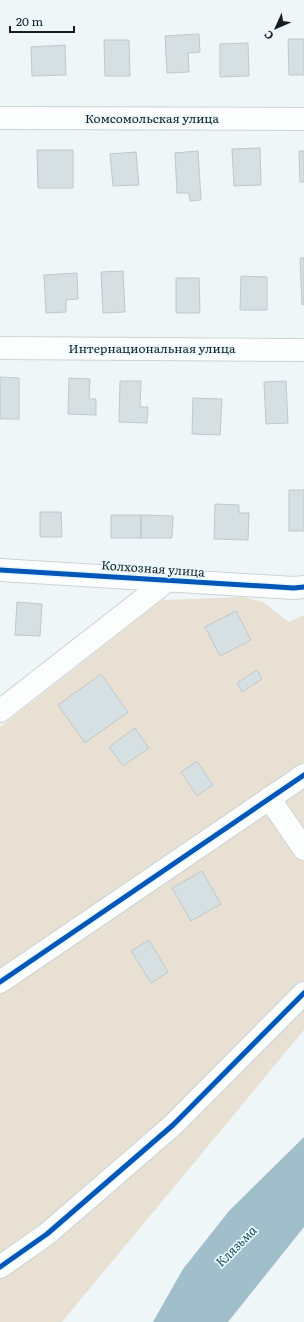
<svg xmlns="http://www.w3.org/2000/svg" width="304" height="1322" viewBox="0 0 304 1322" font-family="Literata,serif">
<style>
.green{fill:#e8e0d2}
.water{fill:#a0bfca}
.building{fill:#d6dfe1;stroke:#c0c8ca}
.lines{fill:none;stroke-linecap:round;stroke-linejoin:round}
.minor-casing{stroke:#cbd3d6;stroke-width:24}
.minor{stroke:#fcfefe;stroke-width:22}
.cycleway-casing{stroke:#e9f8fd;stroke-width:8}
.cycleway{stroke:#0057b8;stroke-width:5}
.labels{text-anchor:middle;stroke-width:3.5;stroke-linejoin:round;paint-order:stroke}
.street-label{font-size:12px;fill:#151e21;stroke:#e9f8fd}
.water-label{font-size:13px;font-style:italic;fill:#1a5262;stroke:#e9f8fd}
</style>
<rect width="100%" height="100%" fill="#eef6f8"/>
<path class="green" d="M244,597L263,602L289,622L304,615V1030L62,1322H0V727L162,600Z"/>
<path class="water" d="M304,1137V1227L228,1322H153L183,1269L229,1211Z"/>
<path class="building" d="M199,34L200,52L188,53L189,72L167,73L165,36Z
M288,39H304V75H289Z
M104,40H129L130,76H105Z
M248,43L249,76L220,77V44Z
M65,45L66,75L32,76L31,47Z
M260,148L261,185L234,186L232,149Z
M37,150H73V188H38Z
M198,151L201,200L190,201L189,193H177L175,153Z
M299,151H304V182H300Z
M136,152L139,185L113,186L110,154Z
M300,258H304V304L302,305Z
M123,271L125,312L103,313L101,272Z
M77,273L78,299L66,300V312L46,313L44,275Z
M241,276L267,277V310H240Z
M176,278H199L200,313H176Z
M0,377L19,378V419H0Z
M69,378L90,379L89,399H96V415L68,414Z
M120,381H141L140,407H148L147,423L119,422Z
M286,381L288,423L266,424L264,382Z
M193,398L222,399L220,435L192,434Z
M289,490H304V531H289Z
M215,504L239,505V513H249L248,540L214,539Z
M40,512H61L62,537H40Z
M111,515H141V538H111Z
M141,515L173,516L172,538H141Z
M17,602L42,604L40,636L15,635Z
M236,611L251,640L220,656L205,627Z
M257,670L262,679L242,692L237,683Z
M101,674L128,712L85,743L58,705Z
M135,728L149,748L123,766L109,747Z
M197,761L213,785L197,796L181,772Z
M202,871L221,904L191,921L172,888Z
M149,940L168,972L151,983L131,951Z"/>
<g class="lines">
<defs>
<path id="minor" d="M0,118L304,119
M0,348L304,350
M0,570L294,588L304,587
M0,711L168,580
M269,798L304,849
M0,982L304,775
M0,1267L47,1234L173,1125L304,993"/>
</defs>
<use href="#minor" class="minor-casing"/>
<use href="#minor" class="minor"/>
<defs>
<path id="cycleway" d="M0,570L294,588L304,587
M0,982L304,775
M0,1267L47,1234L173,1125L304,993"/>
</defs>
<use href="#cycleway" class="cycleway-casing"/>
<use href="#cycleway" class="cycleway"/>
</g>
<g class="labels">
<g class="street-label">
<text x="152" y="123">Комсомольская улица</text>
<text x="152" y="353">Интернациональная улица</text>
<text transform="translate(153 569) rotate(4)" y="4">Колхозная улица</text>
</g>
<g class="water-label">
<text transform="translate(236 1246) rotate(-45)" y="5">Клязьма</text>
</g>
</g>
<g transform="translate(276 28) rotate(225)" stroke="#e9f8fd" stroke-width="3" paint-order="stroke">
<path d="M0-3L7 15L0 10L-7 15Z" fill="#151e21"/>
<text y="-6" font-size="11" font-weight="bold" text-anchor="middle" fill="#151e21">С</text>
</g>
<path d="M10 26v6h64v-6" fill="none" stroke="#151e21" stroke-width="2"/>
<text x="16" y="26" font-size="12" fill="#151e21" stroke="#e9f8fd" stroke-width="3" paint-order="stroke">20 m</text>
</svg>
